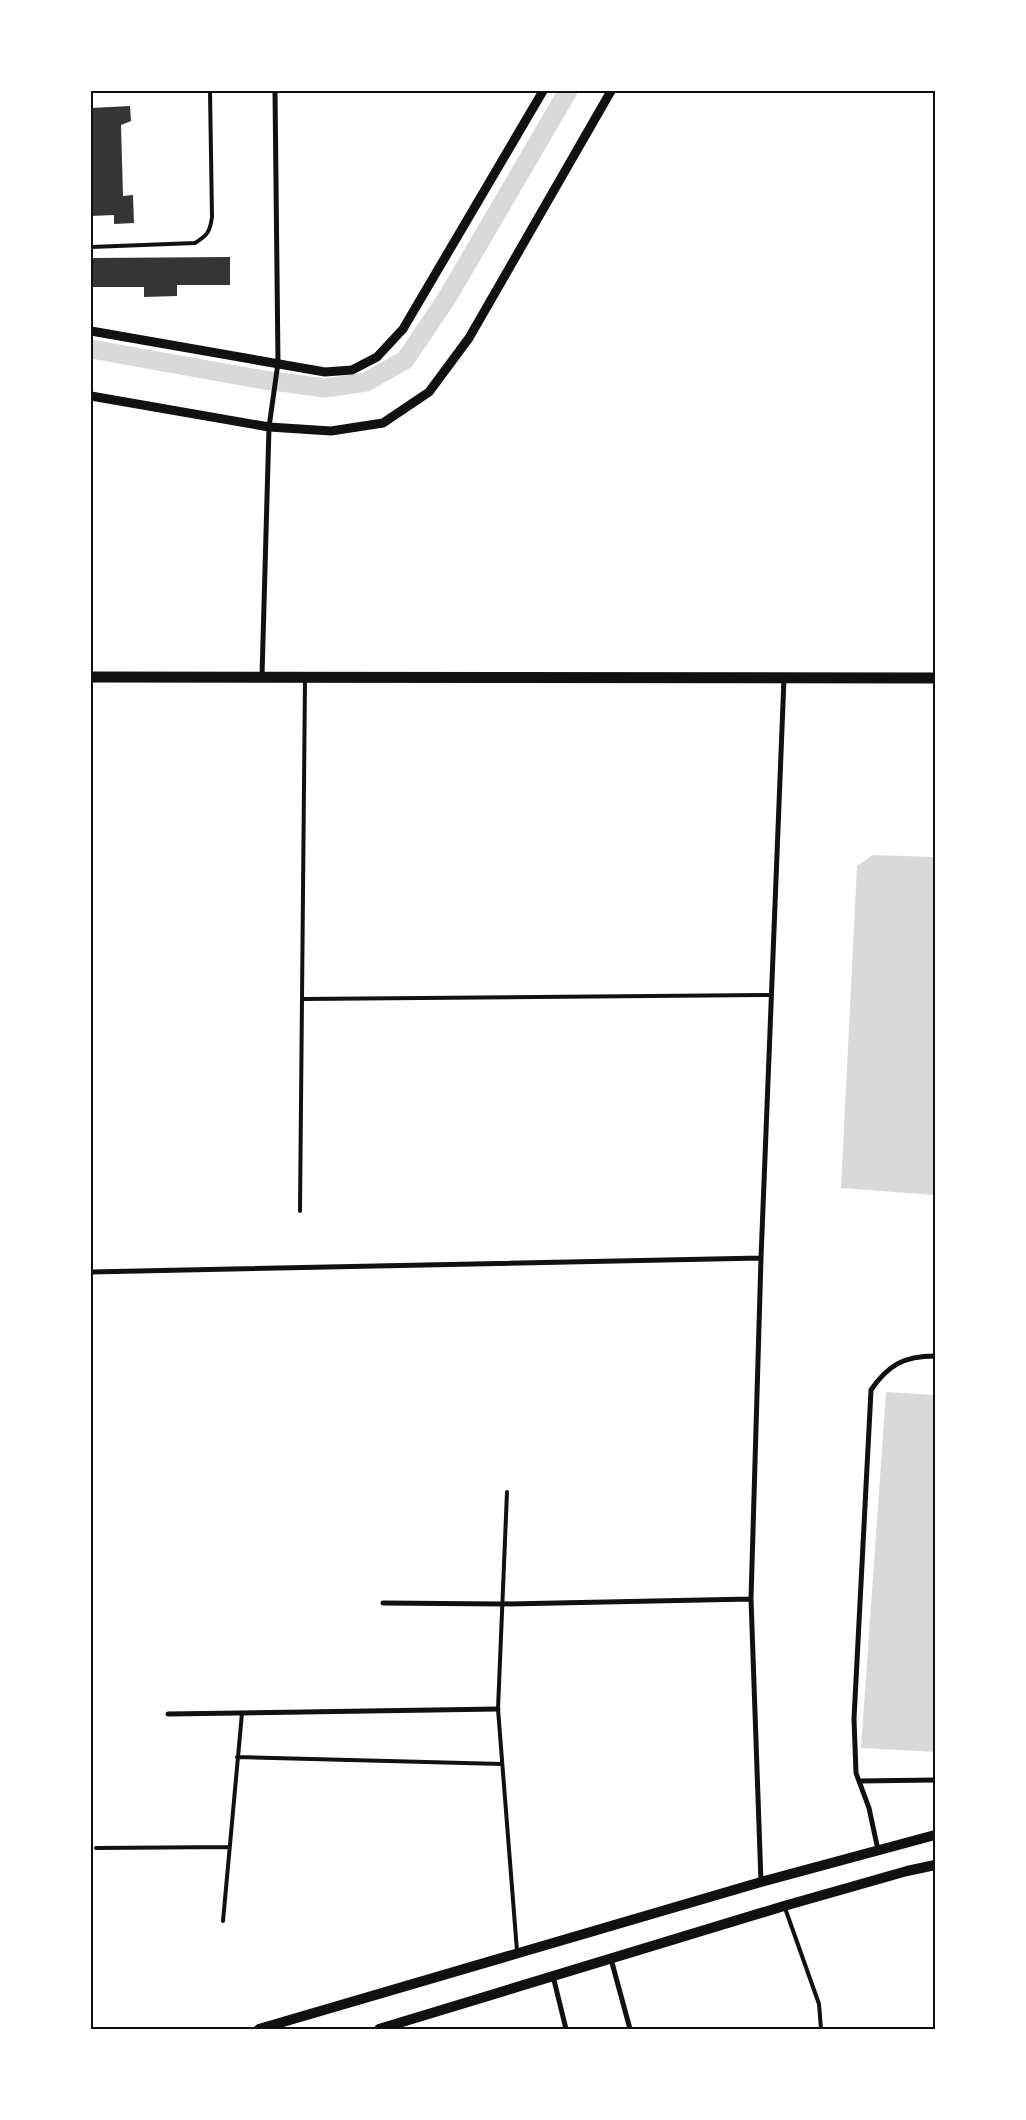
<svg xmlns="http://www.w3.org/2000/svg" width="1026" height="2120" viewBox="0 0 1026 2120" font-family="'Public Sans',sans-serif">
	<style>
		.water { fill: #d9d9d9 }
		.lines { fill: none; stroke-linecap: round; stroke-linejoin: round }
		.canal { stroke: #d9d9d9; stroke-width: 19 }
		.building { fill: #353535 }
		.service { stroke: #111; stroke-width: 4 }
		.minor { stroke: #111; stroke-width: 5 }
		.tertiary { stroke: #111; stroke-width: 9 }
		.secondary { stroke: #111; stroke-width: 10 }
		.primary { stroke: #111; stroke-width: 11 }
		.neatline { fill: none; stroke: #111; stroke-width: 2 }
	</style>
	<rect width="100%" height="100%" fill="#fff"/>
	<!-- water -->
	<path class="water" d="M873 855 935 857V1195L841 1188 857 866Z
		M886 1392 935 1395V1752L861 1748Z"/>
	<g class="lines">
		<!-- canal -->
		<path class="canal" d="M91 349 264 380 325 388 366 382 405 360 447 298 568 91"/>
	</g>
	<!-- building -->
	<path class="building" d="M130 106 131 121 121 125 123 196 133 195 134 223 114 224V215L91 216V108Z
		M230 257V285H177V296L144 297V287H93V258Z"/>
	<g class="lines">
		<!-- service -->
		<path class="service" d="M91 247 195 243C208 235 210 231 212 217L210 91
			M302 999 771 995
			M300 1211 305 679
			M507 1492 498 1709 517 1951
			M237 1757 502 1764
			M96 1848 229 1847
			M785 1908 819 2004 821 2029
			M223 1921 242 1713"/>
		<!-- minor -->
		<path class="minor" d="M262 676 269 427 278 363 275 91
			M91 1272 761 1258
			M383 1603 502 1604 751 1599
			M168 1714 498 1709
			M859 1781 935 1780
			M878 1850 869 1808 856 1773 854 1719 871 1390C888 1365 904 1356 935 1356
			M761 1882 751 1599 761 1258 784 678
			M611 1959 630 2029
			M553 1976 566 2029"/>
		<!-- tertiary -->
		<path class="tertiary" d="M91 331 325 372 352 370 377 357 403 329 543 91
			M91 396 269 427 331 431 383 423 429 392 469 338 611 91"/>
		<!-- secondary -->
		<path class="secondary" d="M259 2029 761 1882 935 1835
			M379 2029 784 1906 907 1871 935 1865"/>
		<!-- primary -->
		<path class="primary" d="M91 677 935 678"/>
	</g>
	<!-- border -->
	<rect width="1026" height="2120" fill="none" stroke="#ffffff" stroke-width="185"/>
	<rect x="92" y="92" width="842" height="1936" class="neatline"/>
</svg>
